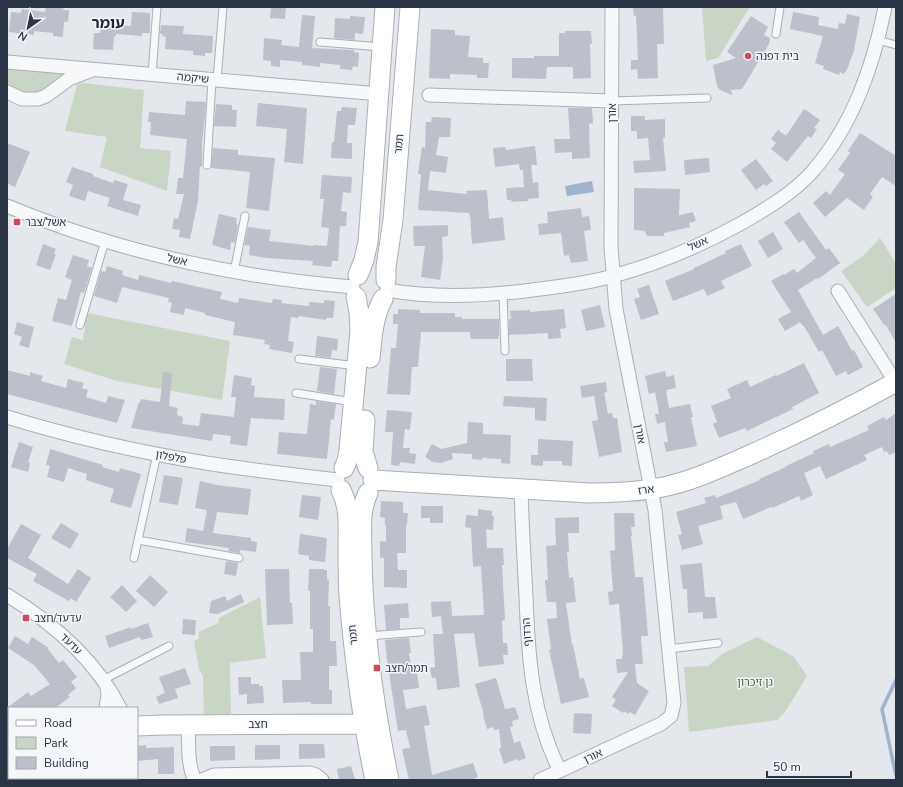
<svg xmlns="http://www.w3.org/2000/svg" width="903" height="787" viewBox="0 0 903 787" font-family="'Nunito Sans','Noto Sans Hebrew',sans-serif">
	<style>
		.green { fill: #c9d6c5 }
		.water { fill: #9fb4cc }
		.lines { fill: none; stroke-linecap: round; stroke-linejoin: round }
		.stream { stroke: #9fb4cc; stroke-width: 3.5 }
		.building { fill: #bbc0ca }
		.lane-casing { stroke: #a9aeb7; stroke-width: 9 }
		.street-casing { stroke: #a9aeb7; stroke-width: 15 }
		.secondary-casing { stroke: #a9aeb7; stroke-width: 21 }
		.lane { stroke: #f7f8fa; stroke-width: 7 }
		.street { stroke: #f7f8fa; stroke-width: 13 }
		.secondary { stroke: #fff; stroke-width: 19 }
		.poi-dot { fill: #d1495b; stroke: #f4f6f9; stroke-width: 1.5 }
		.labels { text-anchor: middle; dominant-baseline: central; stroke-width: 3; stroke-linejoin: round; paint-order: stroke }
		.poi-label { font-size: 11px; fill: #2b3445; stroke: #f4f6f9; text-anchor: start }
		.street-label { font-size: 11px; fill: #2b3445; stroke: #f4f6f9 }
		.park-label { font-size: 11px; fill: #3f6138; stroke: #f4f6f9 }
		.district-label { font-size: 15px; font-weight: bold; fill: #1d2536; stroke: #f4f6f9 }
	</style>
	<rect width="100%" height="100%" fill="#e4e7ec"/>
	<!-- green -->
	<path class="green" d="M702 7H750L718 58 706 61Z
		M7 67 71 74C46 90 37 101 7 88Z
		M82 83 144 90 140 148 171 151 167 191 100 167 107 137 65 131 77 85Z
		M880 238 896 264V288L867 307 841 271 863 256Z
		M87 313 230 341 222 400 117 381 64 364 72 337 83 340Z
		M260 597 266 658 230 663 231 715 204 716 203 676 199 669 194 641 199 639V632L218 623 219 618Z
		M757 637 793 656 807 676 785 712 777 720 689 732 684 667 708 666 722 654Z"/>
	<!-- water -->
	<path class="water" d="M592 181 594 192 567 196 565 186Z"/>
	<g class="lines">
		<!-- stream -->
		<path class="stream" d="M896 680 882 709 896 776"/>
	</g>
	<!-- building -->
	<path class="building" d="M46 7H64L63 10H69L68 22H64L63 37 53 36V33L34 31V35L9 32 11 12 21 13 22 9 45 12Z
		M271 7H286L285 19 270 18Z
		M633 7H663L664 44H657L658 78 638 79 637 69 631 70V60H638L636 16H634Z
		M132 12 150 13V33H142V36L116 34V37L114 36 113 50 93 49 94 33H100L101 24 131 26Z
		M793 12 819 17 818 25 838 29 839 23 845 24 847 14 860 17 854 51 846 72 845 71 844 74 840 72 839 75 823 69 824 66 815 63 823 36 790 29Z
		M302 15 315 16 312 48 354 50V52L359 53 358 67 353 66 352 70 340 69V65L320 63V67L302 65V62L280 60V67L271 66V61L263 60 264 38 282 40 281 45 299 47Z
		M350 16 365 17 363 34 355 33V40L334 38 335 18 350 19Z
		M751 16 768 27 764 35 770 38 769 44 742 89 731 90 732 95 720 90 717 86 713 65 736 58 727 52Z
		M161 25 184 26 183 34 213 36 212 53H205V56L193 55V51L165 49 166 37 162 36 163 34H160Z
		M431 29 455 30V35L470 36 468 57 483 58V63H489L488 78H477V75L450 74V79L429 78Z
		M565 31H591L592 44H590L591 78 573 79V67H547L546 79 512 78V58H534V56H559V33H565Z
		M186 101 205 102 206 104 202 144V167L200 166 198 201 190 239 179 237 180 230 172 229 174 218 178 219 184 194H176L178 178H183L187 139 150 135 151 122H148L149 112 185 115Z
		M258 103 307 108 303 164 284 162 287 129 256 126Z
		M216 104 232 105V110H237L236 127 214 126Z
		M342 107 357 108 355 125H348L347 143H352V159L331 158 332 142H334L337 111H341Z
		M568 108H592L593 123 589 124 590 158 572 159V152L555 153 554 139H570Z
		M804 109 820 120 814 128 817 129 811 138 808 136 787 162 771 149 776 143 771 139 778 130 786 136Z
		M631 116H645V120L665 119V138H663L666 171 634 173 633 161 650 160 648 138 637 139V131H631Z
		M432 117 451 118 450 137H439L436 155 448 157 446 173 430 171 428 190 467 194 466 191 487 190 489 219 503 217 505 240 472 244 470 215 469 213 418 210 421 174H418L422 147 425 148 426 122H431Z
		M860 133 896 156V186L882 177 870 194 873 197 864 210 847 198 825 217 813 203 826 191 830 195 845 174 838 170 850 153 848 151Z
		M7 143 30 152 15 187 7 183Z
		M535 146 537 165H531L533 183 538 182 539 198 528 199V201L512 202 511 200H507L506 188 524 187 523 170H520L519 164 495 167 493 148 505 147 506 150Z
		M213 148 238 150V155L275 158 269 211 246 208 250 172 211 168Z
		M709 158 710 172 685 175 684 160Z
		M756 159 773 181 766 186 764 184 756 190 741 170Z
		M72 167 93 174V176L113 183 114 180 128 184 123 200 141 205 138 216 107 206 110 198 88 191 85 201 69 196 73 185 66 182Z
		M322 175 352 177 351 193 343 192 341 211 347 212 346 226H340L338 261H332L331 267 312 265 313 261 266 258 249 255 250 246 244 245 248 227 271 230 269 241 314 246V245L327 246 329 228 321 227 324 199H320Z
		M634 188 680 189 679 215 693 212 696 221 689 223 690 227 664 233V236H647L645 231 634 230Z
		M581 208 582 217 589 216 591 230 584 231 588 261 571 263 569 255 564 256 561 233 539 235 538 224 548 223 547 212Z
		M799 212 826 250 829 248 840 263 818 279 817 278 798 290 823 335 838 326 852 351 854 350 863 367 848 375 846 371 836 376 822 350 819 352 804 326H803L800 322 785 331 778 319 791 312 771 281 783 274 784 275 794 269 797 273 816 258 803 240 799 243 784 222Z
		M219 214 237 218 236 224 238 225 235 243 231 242 230 250 212 245Z
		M448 225V236L442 237 443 259 440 280 421 277 425 246H414L413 226Z
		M773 232 783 249 768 258 758 241Z
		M43 244 56 249 54 254H56L50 270 36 265Z
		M741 244 752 266 721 281 725 288 707 296 704 289 673 301 665 281 694 269V268L726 253 725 251Z
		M73 255 89 260 87 266 92 268 84 293 81 292 72 326 52 321 58 298 66 300 72 280 65 277Z
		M107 266 123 271 122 275 138 280 139 275 171 283 172 281 222 292 220 299 238 303 239 298 272 303 273 299 282 300 281 303 309 306V302L324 303V300L335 301 333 318H326V320L299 316 298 318 291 317 288 341 294 342 292 353 269 349 270 345 264 344 265 340 233 335 235 322 205 315V313L185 308 184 315 170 312 172 303 168 302 169 298 122 287 117 303 94 296 101 271 105 272Z
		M649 285 659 314 641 320 634 299 640 297 637 289Z
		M896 294V343L886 325 885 326 873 309Z
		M600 305 605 327 586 331 581 310Z
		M398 309 420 310V313H455V317H462V319H499V336H498V339H471L470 332H421L418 367H412L410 395 387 394 391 348H396L398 324H393V314H398Z
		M564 309 566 328 560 329 561 338 548 339V333L509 335V319H511L510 311 530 310V312Z
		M17 322 34 327 29 348 19 345 22 337 14 334Z
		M317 336 338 339 337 351 332 350 331 358 315 356Z
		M506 359H532L533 381H506Z
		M804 363 819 393 792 407 793 409 747 431 745 428 719 438 713 424 717 422 711 406 731 398 727 389 747 380 750 387 776 375 777 376Z
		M320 367 337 369 334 394 317 391Z
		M7 370 30 376V372L43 376 41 381 66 388 68 379 84 383 82 388 88 390 86 397 106 403 108 396 125 400 117 423 7 394Z
		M665 371 666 377 674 375 676 388 666 390 669 408 690 404 693 417H691L697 446 666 452 664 442H668L665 422 657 424 655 414H659L655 392 649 394 645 376Z
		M163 372 172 373 169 406 178 408 177 415 183 417 182 424 199 426 201 413 234 417 236 397H231L234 375 252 378 251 385 255 386 254 397 285 399 284 420 251 418 247 446 230 444 231 436 213 434 212 441 131 428 139 402 140 403 141 399 160 402Z
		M606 382 607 392 604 393 608 414 612 413 613 418H617L622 452 599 457 592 421 598 420 594 396 582 398 580 386Z
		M504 396 547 398 546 421 535 420V408L503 406Z
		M316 401 336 404 334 420 331 419 327 459 277 454 279 432 307 434 310 404 316 405Z
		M387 410 412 412 410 430 405 429 403 448H410L409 453 416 454 415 464 400 462 399 466 391 465 393 432H385Z
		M896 413V452L889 455 887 451 884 452 882 447 864 455 867 460 826 479 820 466 804 473 813 495 801 501 799 496 772 508 771 507 743 519 736 502 720 506 723 519 698 526 703 544 682 550 678 535 682 534 676 512 706 503 704 498 715 495 716 498 760 480 759 479 786 467V466L814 453 813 451 829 444 830 447 869 430 867 426 884 417 886 420Z
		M468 422 483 423V434L511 435 510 464 501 463V459L482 458V460L472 459V454L452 453 453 459 441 463 433 462 425 457 432 444 441 449 467 443Z
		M538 439 573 441 572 466 562 465V461H543V466L531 465V455H538Z
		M19 442 33 447 28 462 30 463 28 472 11 467Z
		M50 449 103 465 102 467 119 472 120 468 141 474 131 508 110 502 114 489 86 480 87 474 68 468 64 482 47 477 50 466 46 465Z
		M164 475 183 478 178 505 159 502Z
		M200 481 217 485 251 489 248 515 217 512 213 533 251 538V541L257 542 256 552 240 550V553L228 551 229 548 185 542 187 528 203 531 207 510 195 508Z
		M302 495 321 497 318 520 299 517Z
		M381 501 403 502V513H408L407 525H406V553H397L398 570H407V588L384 587V558H380V541L386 542V525H385V518L380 517Z
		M421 506H443V523H430V518H421Z
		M478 509 492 511V516H494L493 530 486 529 487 548H503L504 565H502L505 620 502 621 503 643H507L508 655H503L504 664 479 667 474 633 454 634 460 687 437 690 436 678H432L430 668 435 667 433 634H443L441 616 432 617 431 602 451 601 452 616 484 615 481 566 473 567 471 528 465 527 466 515 478 516Z
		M614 513H634L635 527H631L632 536H631L635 577H643L648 636H641L643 664H635L637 683 649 691 635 715 630 712 628 714 624 711 623 713 612 706 616 700 612 697 628 672 617 673 616 659H622L623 652 619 604 609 605 608 592 613 591 610 551 615 550Z
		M579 517V533H568L569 552H567L569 578 573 577 576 602 566 603 572 645H573L580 679 584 678 589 697 561 704 549 650 551 649 547 619 557 618 556 602H547L545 580H548L546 546 556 545 555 518Z
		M61 523 79 534 70 549 51 538Z
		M21 524 41 535 28 558 68 584 78 569 91 578 76 602 71 598 69 601 33 581 37 574 7 558V549Z
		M300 534 327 538 325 562 309 560V556L298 554Z
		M226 561 238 563 236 576 224 574Z
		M702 563 705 597H715L717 618 703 619V612L688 613 687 589H683L680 565Z
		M265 569H289L290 603H292L293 624 267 625Z
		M309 569H324V570H327V579L329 580 328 606H330V641H336L337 666H329V690H332V704H311V702L283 703 282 680H301L300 652H313V629H310V591H308Z
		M150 575 168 592 154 607 136 591Z
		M122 585 137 601 126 612 110 597Z
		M241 594 244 602 222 612 217 614 209 613 211 601 225 596 227 601Z
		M408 603 409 618H400V629L386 630 384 605Z
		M183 619 196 620 195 635 182 634Z
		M148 623 153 637 141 640 140 637 109 648 105 636 131 627V629Z
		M15 636 28 644 32 637 49 648 48 649 59 663 63 660 77 677 71 682 76 688 68 695 70 697 55 708H7L28 692 31 696 50 684 34 665 8 648Z
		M409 638 411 653H409L412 673 417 672 419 688 403 690 406 709 426 705 430 725 424 726 432 775 473 763 478 777 469 780H409L402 749 410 748 406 730 398 731 387 660 385 640Z
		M185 668 191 684 175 689 178 698 159 704 156 697 165 693 159 677Z
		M238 677H251V684H259V686H263L264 703 247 704V694L239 695Z
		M496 678 505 709 515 707 519 719 512 721 513 726 510 727 514 743 520 741 526 758 518 761 517 759 504 764 499 749 501 748 499 729 494 730V727L487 729 483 715H484L475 684Z
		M574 713 592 714 591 734 573 733Z
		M299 744H324L325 758 299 759Z
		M146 745V748L174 747V774H158V759L137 761V746Z
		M255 745H280V759L255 760Z
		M210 746H235V760L210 761Z
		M351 766 355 780H339L337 769Z"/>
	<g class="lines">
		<!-- lane casing -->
		<g class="lane-casing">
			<path id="lane" d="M776 34 780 7
				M878 40 896 45
				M320 42 382 47
				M152 75 157 7
				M217 80 223 7
				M612 101 707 98
				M207 165 212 80
				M234 272 245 216
				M503 293 505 351
				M80 325 105 241
				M299 359 357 366
				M296 393 353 402
				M138 540 239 558
				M134 558 157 454
				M367 636 421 632
				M669 649 718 643
				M103 680 169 646"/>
		</g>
		<!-- street casing -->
		<g class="street-casing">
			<path id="street" d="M7 62 380 94
				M7 92 22 99H38L46 96 69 79 90 71
				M429 95 612 101
				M7 206C118 252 233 277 353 287
				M387 290C438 299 490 296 540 289 565 286 589 283 613 276 657 264 700 246 740 224 766 209 792 194 812 172 853 125 873 67 885 7
				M838 291 896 383
				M7 417C72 437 138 452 206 463 250 470 294 475 338 480
				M521 489C522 524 524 560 526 596 528 656 532 716 560 771
				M7 595C53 623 95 659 120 708
				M106 708 108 696 107 686
				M188 725C189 741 187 766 195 780
				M202 780 214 775 310 773 316 775 322 780
				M540 780 661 724 671 716 674 703 655 510 616 309 611 247 612 7"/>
		</g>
		<!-- secondary casing -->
		<g class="secondary-casing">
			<path id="secondary" d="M358 275 364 260 368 242 385 7
				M386 280V267L393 220 410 7
				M370 358C372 338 373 317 383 299
				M365 420 363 452 368 468
				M344 468 347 461 349 450 360 331 359 312 356 297
				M373 480 589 493C612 493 635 492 658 488 691 482 722 467 752 454 801 432 849 408 896 382
				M341 490C350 508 348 527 348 547 348 563 348 579 349 596 354 657 362 719 375 780
				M368 493C359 511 362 535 362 556 363 631 374 707 389 780
				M137 726 163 725 364 724 377 722
				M7 757 9 756"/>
		</g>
		<!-- lane -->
		<use href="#lane" class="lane"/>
		<!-- street -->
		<use href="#street" class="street"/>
		<!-- secondary -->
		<use href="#secondary" class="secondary"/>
	</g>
	<!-- markers -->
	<g class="poi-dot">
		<circle cx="748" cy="56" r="4"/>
		<rect x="13" y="218" width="8" height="8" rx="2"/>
		<rect x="22" y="614" width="8" height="8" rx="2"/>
		<rect x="373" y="664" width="8" height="8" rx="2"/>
	</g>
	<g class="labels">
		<!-- poi labels -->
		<g class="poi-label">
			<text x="756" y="56">בית דפנה</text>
			<text x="25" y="222">אשל/צבר</text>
			<text x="34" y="618">עדעד/חצב</text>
			<text x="385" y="668">תמר/חצב</text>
		</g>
		<!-- street labels -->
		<g class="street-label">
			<text transform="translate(193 78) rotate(5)">שיקמה</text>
			<text transform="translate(612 113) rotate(-90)">אורן</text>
			<text transform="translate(399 144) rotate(-85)">תמר</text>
			<text transform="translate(698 244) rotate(-24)">אשל</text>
			<text transform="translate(177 260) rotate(13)">אשל</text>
			<text transform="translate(640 434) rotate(79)">אורן</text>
			<text transform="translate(171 457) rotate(10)">פלפלון</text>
			<text transform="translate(646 490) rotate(-8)">ארז</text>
			<text transform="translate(527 632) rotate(-93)">הרדוף</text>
			<text transform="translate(353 635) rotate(-96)">תמר</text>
			<text transform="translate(71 644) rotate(44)">עדעד</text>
			<text x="258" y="724">חצב</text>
			<text transform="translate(593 756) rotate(-25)">אורן</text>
		</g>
		<!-- park labels -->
		<g class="park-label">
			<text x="755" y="682">גן זיכרון</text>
		</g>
		<!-- district labels -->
		<g class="district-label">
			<text x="108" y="23">עומר</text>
		</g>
	</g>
	<!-- border -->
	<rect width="903" height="787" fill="none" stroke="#2b3445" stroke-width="16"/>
	<!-- legend -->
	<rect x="8" y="707" width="130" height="72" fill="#f4f6f9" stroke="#a4a8b1"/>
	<rect x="16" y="720" width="20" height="6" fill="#ffffff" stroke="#a4a8b1"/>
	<text x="44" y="727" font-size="12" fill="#2b3445">Road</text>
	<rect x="16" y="737" width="20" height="12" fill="#c9d6c5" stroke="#a4a8b1"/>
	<text x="44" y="747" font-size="12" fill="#2b3445">Park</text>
	<rect x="16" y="757" width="20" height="12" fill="#bbc0ca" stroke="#a4a8b1"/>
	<text x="44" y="767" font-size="12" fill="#2b3445">Building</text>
	<!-- north arrow -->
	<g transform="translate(28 28) rotate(213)" stroke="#f4f6f9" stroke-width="3" paint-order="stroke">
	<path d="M0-3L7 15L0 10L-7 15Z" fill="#2b3445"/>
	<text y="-6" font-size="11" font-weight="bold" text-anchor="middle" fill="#2b3445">N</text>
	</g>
	<!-- scale -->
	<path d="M767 771v6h84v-6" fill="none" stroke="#2b3445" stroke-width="2"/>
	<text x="773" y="771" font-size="12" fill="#2b3445" stroke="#f4f6f9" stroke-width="3" paint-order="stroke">50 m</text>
</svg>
